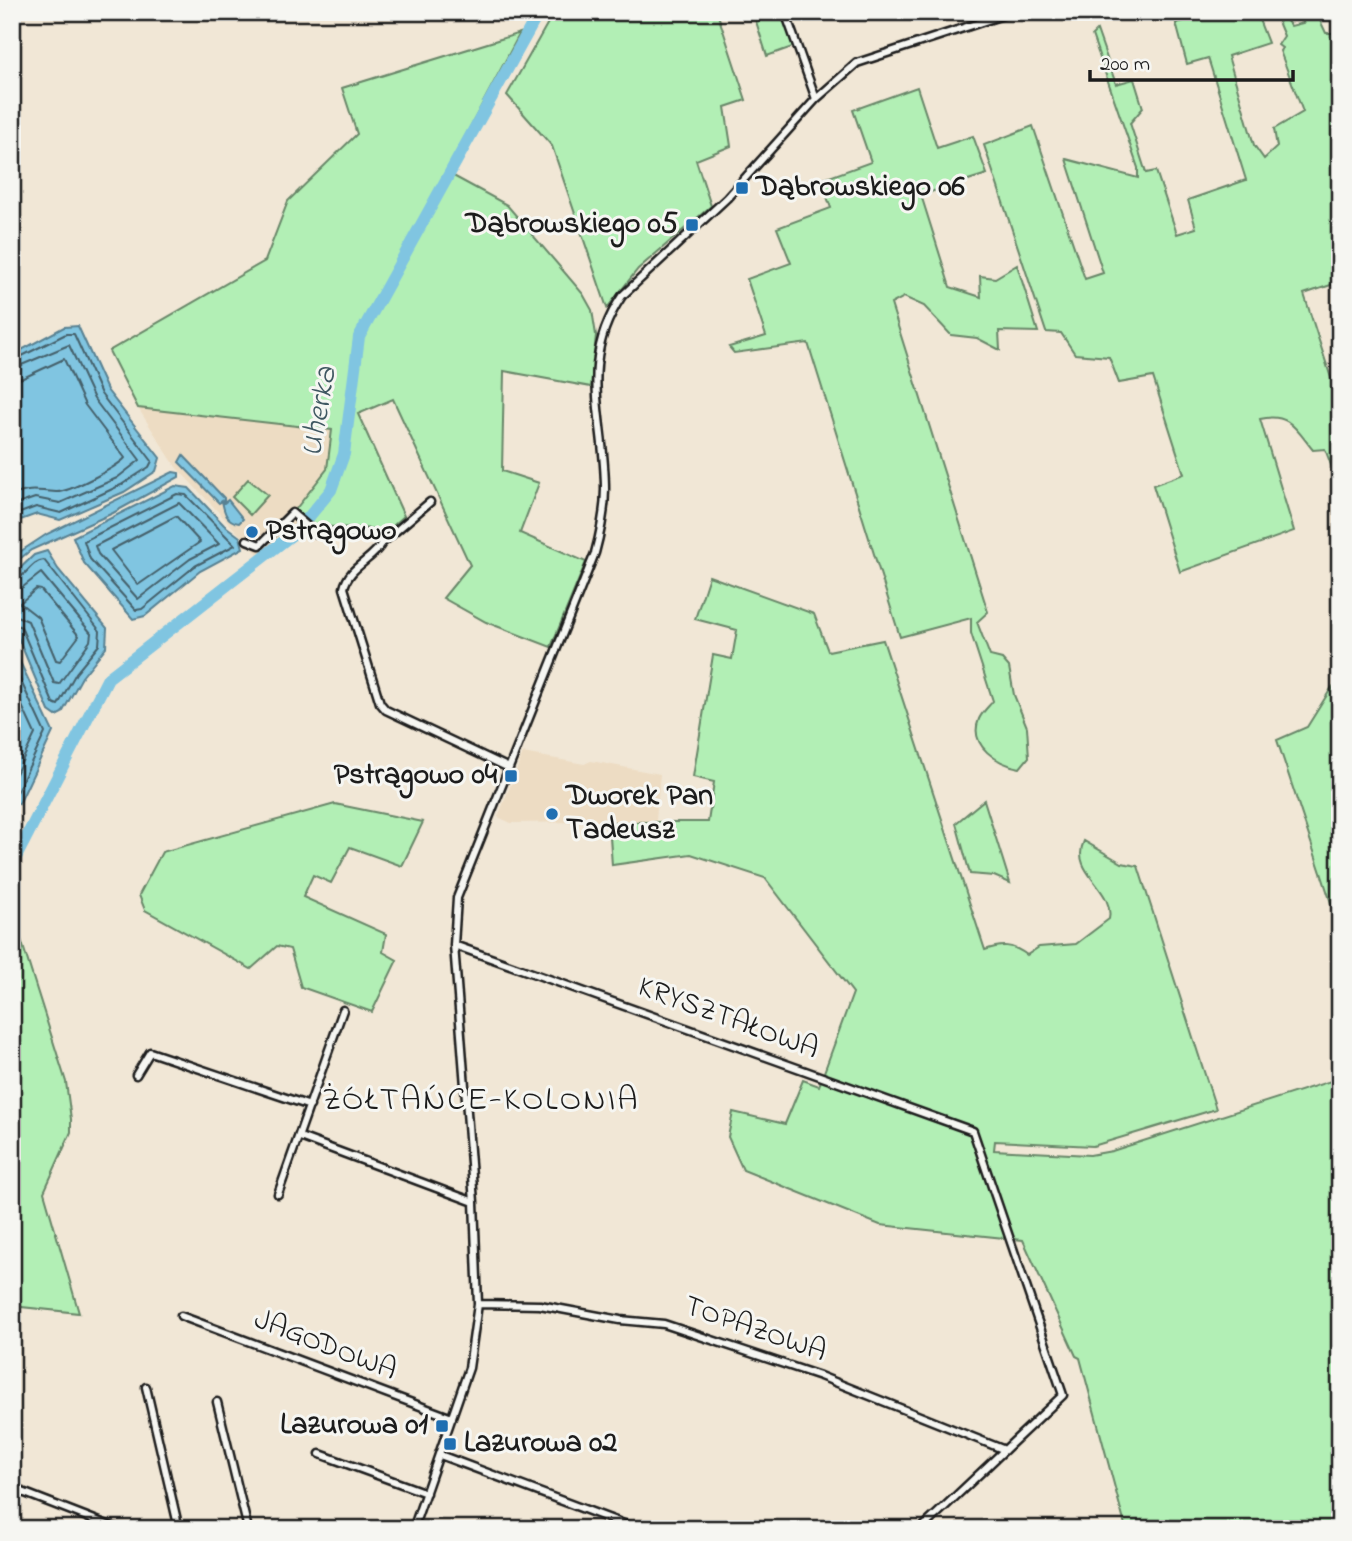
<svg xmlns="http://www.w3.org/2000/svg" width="1352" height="1541" viewBox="0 0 1352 1541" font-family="'Indie Flower',sans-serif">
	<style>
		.built { fill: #eddcc3 }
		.green { fill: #b2efb5; stroke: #678668; stroke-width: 2 }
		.water { fill: #80c5e1; stroke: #588192; stroke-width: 2 }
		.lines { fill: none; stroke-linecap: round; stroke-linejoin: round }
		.shore { stroke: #44606b; stroke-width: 2 }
		.river { stroke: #80c5e1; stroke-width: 12 }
		.minor-casing { stroke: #1c1c1c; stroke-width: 11 }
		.minor { stroke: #f6f6f2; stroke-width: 6 }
		.poi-dot { fill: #1f6fb2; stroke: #f6f6f2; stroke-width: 2.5 }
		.labels { text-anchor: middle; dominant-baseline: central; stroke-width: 6; stroke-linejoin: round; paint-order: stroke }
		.poi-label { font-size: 30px; font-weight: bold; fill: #1c1c1c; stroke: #f6f6f2; text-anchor: start }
		.street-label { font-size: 30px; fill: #1c1c1c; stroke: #f6f6f2 }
		.water-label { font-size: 32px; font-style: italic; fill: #3f5761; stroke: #f6f6f2 }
		.quarter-label { font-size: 33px; letter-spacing: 2px; fill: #1c1c1c; stroke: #f6f6f2 }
	</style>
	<rect width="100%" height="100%" fill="#f1e7d6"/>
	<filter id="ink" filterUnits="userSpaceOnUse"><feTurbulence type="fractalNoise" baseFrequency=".0143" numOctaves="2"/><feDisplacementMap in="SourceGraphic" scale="14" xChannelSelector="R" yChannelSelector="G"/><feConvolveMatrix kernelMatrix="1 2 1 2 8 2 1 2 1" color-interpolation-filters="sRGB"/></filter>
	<g filter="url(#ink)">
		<!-- built -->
		<path class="built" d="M138 408 332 430 327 469 296 510 305 518 294 530 259 555 176 467Z
			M523 753 584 764 591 761 660 774 656 821 511 823 498 817Z"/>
		<!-- green -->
		<path class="green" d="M554 12H717L746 100 725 107 731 146 696 160 711 206 638 269 607 308 552 146 507 95Z
			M753 12H788L798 45 767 56Z
			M1221 12H1256L1268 43 1228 56 1254 145 1264 159 1277 147 1274 129 1303 112 1280 51 1282 48 1278 45 1284 36 1274 12H1279L1291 26 1303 23 1305 12H1316L1326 33H1332L1340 28V282L1304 294 1340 406V489L1325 449 1313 450C1296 429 1289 412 1260 419L1294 531 1180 572 1153 485 1184 474 1153 377 1119 383 1109 357 1075 354 1061 333 1046 332 984 145 1033 126 1085 279 1103 273 1066 159 1138 178V168L1092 35 1097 30 1116 84 1134 79 1143 108 1130 123 1146 173 1156 171 1177 234 1196 228 1188 200 1246 180 1208 58 1187 64 1176 23Z
			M520 33 446 172 507 205 583 294 592 310 596 335 591 387 504 371 502 471 539 483 520 533 586 562 551 647 486 622 443 598 470 565 393 399 358 414 404 516 383 535 377 529 315 526 295 510 327 469 332 430 138 408 109 351 265 261 288 201 357 134 342 88Z
			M917 87 937 148 973 136 987 174 921 195 950 287 981 297 980 276 995 278 1017 265 1038 332 999 331 1000 350 977 338 951 335 924 306 904 297 891 304 988 612 977 622 990 656 1002 659 1009 667 1014 695 1027 727 1029 757 1020 768C998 764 968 746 979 719 982 712 989 706 993 701L971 633V618L900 637 808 343 734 353 729 347 766 336 747 279 791 263 777 228 831 208 821 180 871 162 853 110Z
			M248 479 268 495 250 515 232 497Z
			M709 576 814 614 828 651 883 640 985 950C1002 944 1012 944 1027 955L1039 947 1076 944 1109 919C1115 888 1069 873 1084 841L1122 863 1138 866 1216 1109 1093 1146 995 1141 994 1150 1090 1155 1112 1151 1340 1078V1529H1126L1080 1358 1076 1356 1023 1240 880 1225 743 1170 728 1137 733 1112 785 1124 803 1080 819 1086 853 993 765 878 691 854 612 865 609 822H708L714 782 693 777 713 655 732 659 737 630 695 619Z
			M1332 687 1340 711V930L1277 740 1307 727Z
			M984 800 1010 883 994 876 970 874 956 823Z
			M335 804 423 822 402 866 350 847 331 883 313 875 303 897 386 934 383 952 397 960 372 1012 301 987 290 949 277 946 251 969 145 910 139 895 162 852Z
			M12 911 66 1082 71 1119V1132L44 1192 79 1313 12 1306Z"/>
		<!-- water -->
		<path class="water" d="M78 326 107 390 160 458 156 471 124 492 60 520 37 514 12 523V355L64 327Z
			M183 455 224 498V503L228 500 243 519 239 523C225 521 224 510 222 501L219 503 179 462Z
			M173 472 179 473V477L113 513 31 550 12 565V557L47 534Z
			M175 486 189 488 224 525 240 537 243 548 200 571 145 616 133 619 84 563 73 537Z
			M47 551 58 569 107 628 106 647 82 677 62 713 56 716 49 711 12 623V576L34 555Z
			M12 645 53 732 19 804 12 800Z"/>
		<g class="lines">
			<!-- shore -->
			<path class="shore" d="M12 361 66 334H74L101 394 152 461 149 467 121 485 61 513 36 507 12 516
				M12 369 69 345 94 399 140 460 117 478 60 503 35 498 12 506
				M12 380 23 378 64 359 85 405 125 458C117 467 68 493 56 492 35 491 33 488 12 495
				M177 494 186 495 235 545 195 566 142 609 136 610 90 559 84 541Z
				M179 503 219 544 190 559 138 599 98 554 95 546Z
				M176 516 200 542 138 585 111 550Z
				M12 580C26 579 30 561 44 560L100 631 99 645 76 673 58 705 53 703 21 627 12 623
				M12 589 23 587 41 573 91 633 90 641 59 684 54 683 28 621 12 614
				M36 589 41 590 79 636 60 661 56 660 38 617 20 603Z
				M12 662 45 733 17 792 12 794
				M12 684 35 734 12 782"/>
			<!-- river -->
			<path class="river" d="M12 865 108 678 298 530 331 490 344 454 359 337 539 12"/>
			<!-- minor casing -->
			<g class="minor-casing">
				<path id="minor" d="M785 12 816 99
					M247 540 260 545 292 513 315 533 377 535 382 543C372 561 349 566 344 588L380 703 386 710 509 768
					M382 543 430 502
					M454 945 973 1131 1063 1395 921 1529
					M136 1075 150 1052 310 1106
					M300 1137 474 1202
					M278 1194 343 1010
					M478 1304 540 1305 620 1320 664 1324 820 1376 1005 1450
					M181 1316 452 1418
					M146 1387 179 1529
					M217 1402 248 1529
					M320 1454 426 1493
					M440 1455 637 1529
					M12 1488 118 1529
					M413 1529 469 1368 478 1304 474 1202 454 945 457 898 595 553C601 531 605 512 605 489 605 416 577 363 622 296L727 198 816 99 857 63 1012 12"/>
			</g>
			<!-- minor -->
			<use href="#minor" class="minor"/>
		</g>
	</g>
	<!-- markers -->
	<g class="poi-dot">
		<rect x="735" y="181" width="14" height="14" rx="3.5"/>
		<rect x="685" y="218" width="14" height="14" rx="3.5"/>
		<circle cx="252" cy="532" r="7"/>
		<rect x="504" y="769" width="14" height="14" rx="3.5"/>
		<circle cx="552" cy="814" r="7"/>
		<rect x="435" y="1419" width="14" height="14" rx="3.5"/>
		<rect x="443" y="1437" width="14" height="14" rx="3.5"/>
	</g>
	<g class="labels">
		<!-- poi labels -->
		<g class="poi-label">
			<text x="756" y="188">Dąbrowskiego 06</text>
			<text x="678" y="225" text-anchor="end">Dąbrowskiego 05</text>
			<text x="266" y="532">Pstrągowo</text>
			<text x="497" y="776" text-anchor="end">Pstrągowo 04</text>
			<text x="566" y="797">Dworek Pan<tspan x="566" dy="34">Tadeusz</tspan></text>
			<text x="428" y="1426" text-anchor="end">Lazurowa 01</text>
			<text x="464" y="1444">Lazurowa 02</text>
		</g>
		<!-- street labels -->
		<g class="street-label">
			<text transform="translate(728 1019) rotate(20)">KRYSZTAŁOWA</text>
			<text transform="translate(755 1330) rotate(19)">TOPAZOWA</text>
			<text transform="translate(325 1346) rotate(21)">JAGODOWA</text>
		</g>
		<!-- water labels -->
		<g class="water-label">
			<text transform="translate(320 412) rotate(-80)">Uherka</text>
		</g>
		<!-- quarter labels -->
		<g class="quarter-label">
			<text x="481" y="1101">ŻÓŁTAŃCE-KOLONIA</text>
		</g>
	</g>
	<!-- margin -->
	<rect width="1352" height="1541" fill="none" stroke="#f6f6f2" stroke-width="42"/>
	<rect x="21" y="21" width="1310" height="1499" fill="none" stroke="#1c1c1c" stroke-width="2.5" filter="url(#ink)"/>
	<!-- scale -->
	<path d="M1090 70v10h203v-10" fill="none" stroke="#1c1c1c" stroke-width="3.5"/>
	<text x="1100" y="70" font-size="21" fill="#1c1c1c" stroke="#f6f6f2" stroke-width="5" paint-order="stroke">200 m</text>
</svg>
